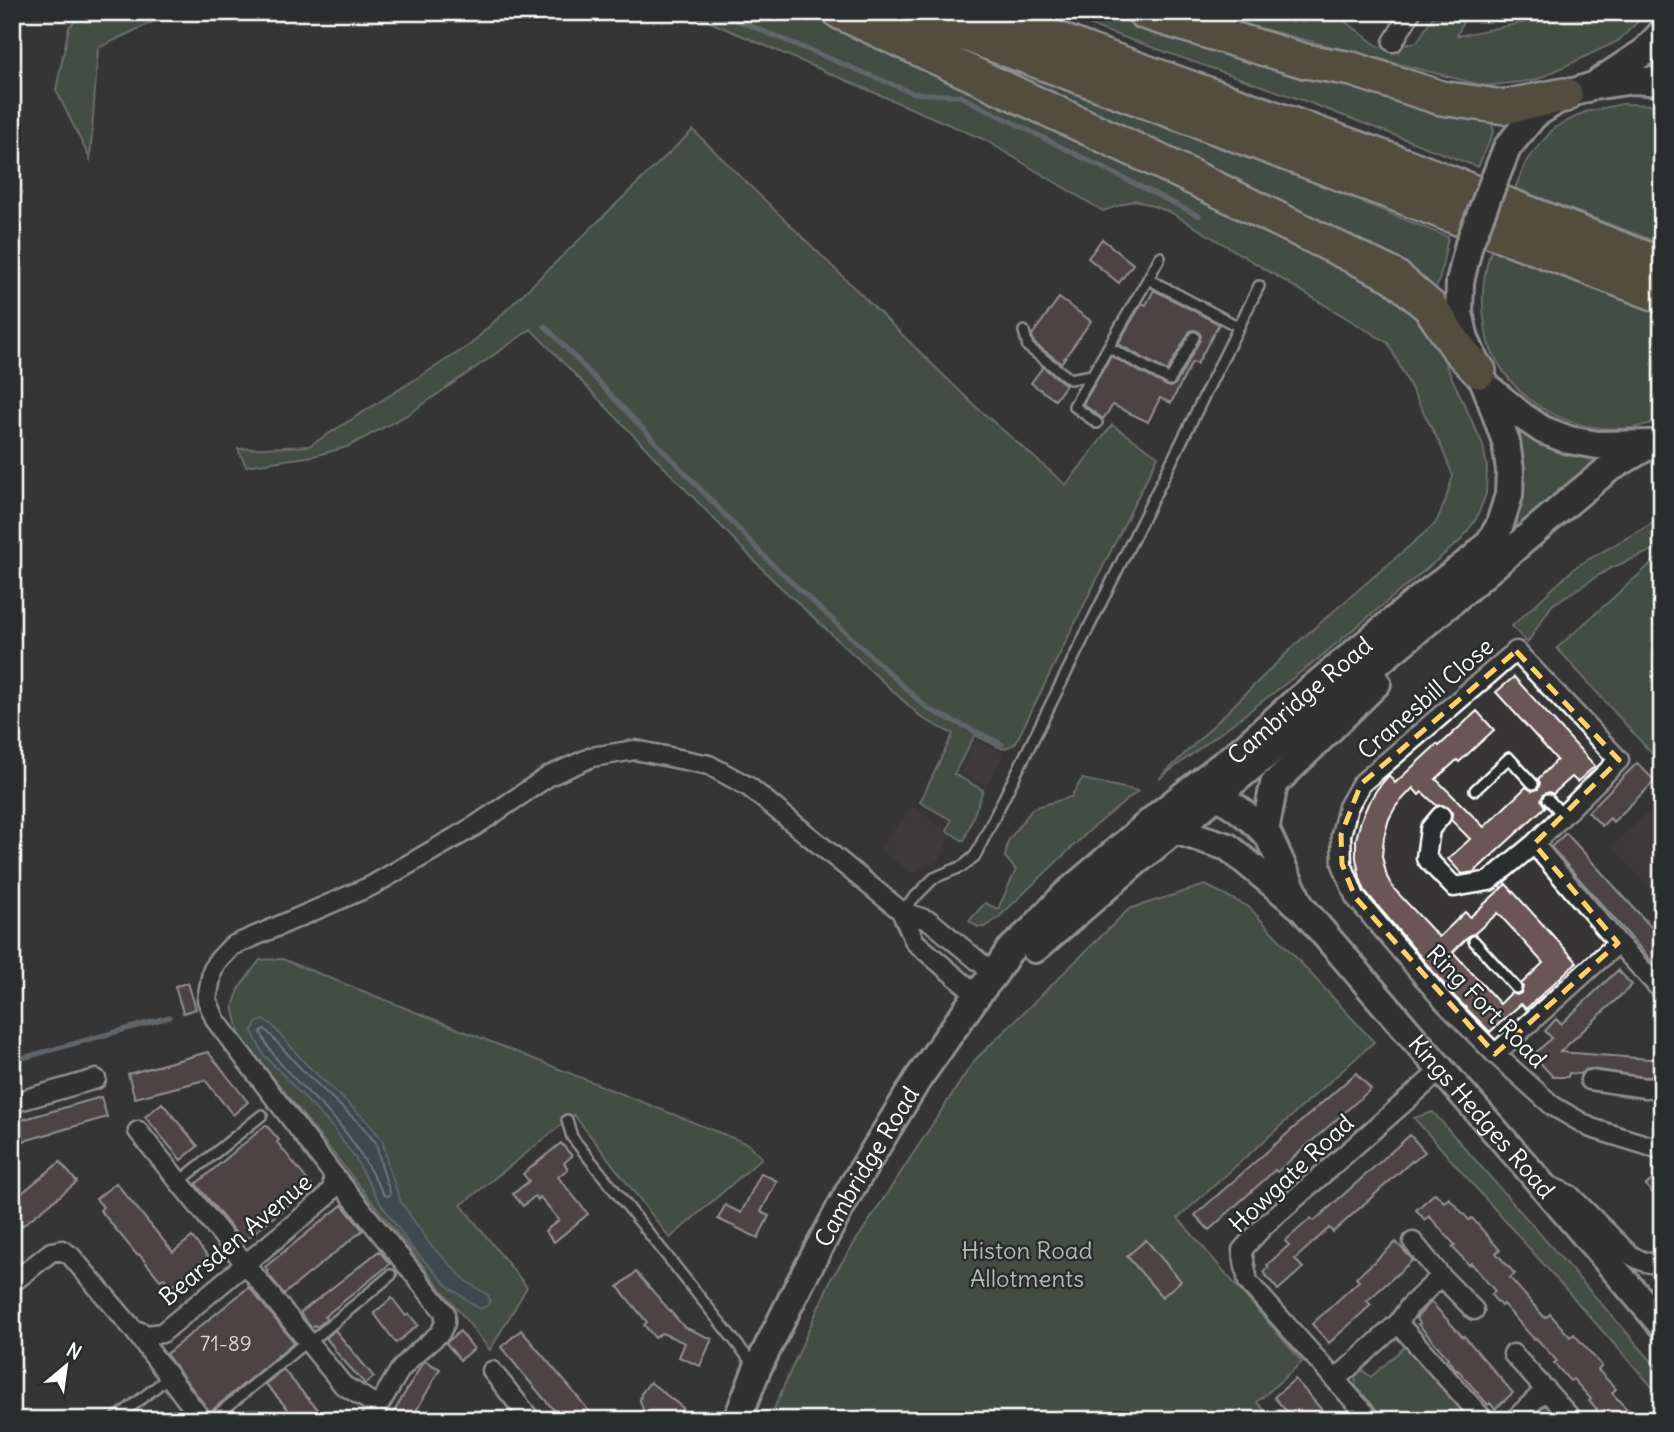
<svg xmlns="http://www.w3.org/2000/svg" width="1674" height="1432" viewBox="0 0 1674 1432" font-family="Delius,sans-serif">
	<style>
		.built { fill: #463f40 }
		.green { fill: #516a57; stroke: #a8b4ab; stroke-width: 2 }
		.water { fill: #47626b; stroke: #91a1a6; stroke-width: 2 }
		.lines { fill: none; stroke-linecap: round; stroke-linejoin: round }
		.shore { stroke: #b5c0c4; stroke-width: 2 }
		.stream { stroke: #91a1a6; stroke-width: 5 }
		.building { fill: #6a5756; stroke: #fff; stroke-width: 2; fill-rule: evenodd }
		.lane-casing { stroke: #fff; stroke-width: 14 }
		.street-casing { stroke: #fff; stroke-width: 23 }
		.secondary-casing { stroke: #fff; stroke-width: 32 }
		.highway-casing { stroke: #fff; stroke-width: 38 }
		.lane { stroke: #2a2d2e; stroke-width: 9 }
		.street { stroke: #2a2d2e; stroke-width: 18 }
		.secondary { stroke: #2a2d2e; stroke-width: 26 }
		.highway { stroke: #736c4b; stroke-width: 33 }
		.secondary-bridge-casing { stroke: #fff; stroke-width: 32; stroke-linecap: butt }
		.secondary-bridge { stroke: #2a2d2e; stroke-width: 26 }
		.marked { fill: none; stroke: #ffd166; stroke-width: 5; stroke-dasharray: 14 9; stroke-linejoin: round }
		.labels { text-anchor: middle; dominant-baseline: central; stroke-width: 5; stroke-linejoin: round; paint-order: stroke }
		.number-label { font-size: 21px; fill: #dad5d5 }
		.street-label { font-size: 24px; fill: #fff; stroke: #2a2d2e }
		.park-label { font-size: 24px; fill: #b1bcb3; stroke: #2a2d2e }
	</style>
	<rect width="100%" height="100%" fill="#373536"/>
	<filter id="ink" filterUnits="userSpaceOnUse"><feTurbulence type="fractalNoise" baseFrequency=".0143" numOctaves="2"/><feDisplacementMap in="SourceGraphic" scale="14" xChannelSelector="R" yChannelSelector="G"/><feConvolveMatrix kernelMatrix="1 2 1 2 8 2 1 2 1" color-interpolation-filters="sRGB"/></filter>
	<g filter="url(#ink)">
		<!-- built -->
		<path class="built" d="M977 739 1004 753 986 787 959 773Z
			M1662 800V902L1611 846Z
			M912 806 950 833 940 860 911 873 879 849Z"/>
		<!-- green -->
		<path class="green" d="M84 12H173L98 48 90 159 56 90 69 27Z
			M684 12H807L960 79 1383 284 1409 307 1439 350 1483 445 1487 468 1486 494 1476 519 1460 541 1313 663 1159 779 1297 643 1436 523 1445 502 1453 476 1441 446 1388 343 1170 212 1135 200 1103 211 985 140 703 19Z
			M1052 12H1100L1299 73 1405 102 1491 121 1494 131 1478 167 1305 101Z
			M1197 12H1333L1379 47 1417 42 1436 12H1467L1457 36 1577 12H1648L1618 41 1536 80 1485 86Z
			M923 36 958 44 1300 177 1448 237 1439 282 1432 294Z
			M1622 104 1662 105V244L1515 188 1527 160 1554 128 1585 112Z
			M693 130 975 406 1066 485 1112 425 1158 456 1015 744 1003 749 975 735 954 774 983 790 964 841 947 831 951 820 920 802 953 734 922 718 773 580 531 329 409 414 347 447 313 456 246 466 238 449 309 446 470 345Z
			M1491 250 1662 315V420C1652 422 1641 427 1631 428 1568 434 1514 403 1489 345 1486 338 1486 330 1485 324 1480 298 1483 275 1491 250Z
			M1504 414 1610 453 1488 559 1500 541Z
			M1662 518V546L1609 569 1552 605 1527 643 1512 626 1577 566Z
			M1662 554V765L1557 648Z
			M1082 779 1138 791 1090 830 999 917 985 927H978L969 921 985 903 998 909 1016 870 1005 857 1008 841 1033 808 1071 797Z
			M1205 885 1249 907 1374 1042 1178 1218 1302 1362 1257 1402 1272 1420H769L831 1279 974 1061 1129 909Z
			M282 959 748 1144 762 1158 670 1238 574 1115 461 1205 527 1287 490 1350 240 1036 233 1006 240 987 260 960Z
			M1433 1112 1662 1373V1398L1414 1118Z
			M1408 1344 1475 1420H1386L1356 1387 1355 1377 1361 1369 1371 1377Z"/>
		<!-- water -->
		<path class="water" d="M264 1020 271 1024 307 1065 367 1121 383 1141 388 1166 401 1202 430 1244 466 1281 488 1295 490 1301 487 1306 480 1309 450 1288 412 1248 379 1201 355 1158 333 1128 263 1054 252 1031 256 1023Z"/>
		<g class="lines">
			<!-- shore -->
			<path class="shore" d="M265 1029 302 1070 362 1126 376 1143 382 1168 390 1192 389 1196 384 1195C370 1170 357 1145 338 1123 314 1095 275 1067 261 1033L262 1030Z"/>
			<!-- stream -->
			<path class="stream" d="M717 12 913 93 960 96 1199 216
				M545 326 769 561 928 709 1002 744
				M12 1061 169 1017"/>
		</g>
		<!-- building -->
		<path class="building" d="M1102 239 1133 264 1119 283 1088 258Z
			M1154 290 1219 324 1197 364 1192 362 1171 403 1160 398 1148 422 1113 405 1103 419 1083 404 1111 356 1167 386 1171 387 1176 383 1200 340 1201 336 1198 331 1193 330 1190 331 1167 371 1118 344 1142 303 1146 305Z
			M1059 298 1091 321 1061 363 1034 343 1032 335Z
			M1043 367 1066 385 1055 400 1031 383Z
			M1514 677 1595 766 1577 782 1572 777 1553 794 1549 792 1544 794 1541 800 1545 807 1474 872 1462 874 1448 859 1470 839 1451 820 1452 813 1449 808 1442 805 1437 806 1422 792 1419 795 1413 788 1396 806 1389 819 1384 837 1382 856 1387 877 1394 889 1439 937 1465 912 1470 917 1506 884 1577 962 1526 1009 1521 1004 1490 1032 1452 994 1365 891 1360 878 1356 858V839L1361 820 1368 804 1377 789 1389 775 1395 783 1437 744 1439 746 1477 711 1494 730 1459 762 1457 760 1436 779 1484 827 1526 787 1532 791 1538 789 1540 783 1538 779 1557 760 1496 692ZM1498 913 1543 963 1521 984 1523 987 1521 993 1517 995 1511 993 1500 1004 1453 952 1470 935 1474 934Z
			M1637 763 1655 781 1613 822 1610 818 1602 826 1588 812Z
			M1566 833 1662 939V973L1551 847Z
			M1618 970 1632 985 1560 1052 1662 1060V1076L1645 1077 1591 1069 1585 1070 1581 1074 1569 1073 1568 1077H1553L1533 1055 1552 1038 1545 1031 1556 1019 1561 1024Z
			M188 983 196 1009 183 1013 175 986Z
			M208 1052 248 1102 233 1115 205 1080 135 1098 128 1074Z
			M1356 1073 1371 1089 1277 1172 1275 1170 1209 1230 1195 1215Z
			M101 1097 107 1117 24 1141 18 1121Z
			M162 1103 198 1146 181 1160 145 1117Z
			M266 1125 279 1140 277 1142 312 1186 243 1242 196 1184Z
			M1410 1135 1425 1152 1413 1162 1412 1161 1333 1232 1329 1228 1295 1259 1303 1268 1278 1290 1263 1272 1269 1267 1267 1265 1289 1245 1285 1241 1311 1218 1314 1221Z
			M561 1143 572 1156 564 1163 568 1169 558 1177 588 1214 554 1242 545 1231 559 1220 540 1197 538 1200 535 1196 523 1206 513 1194 529 1181 523 1174Z
			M60 1162 77 1182 12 1234V1201Z
			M1662 1172V1204L1646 1185Z
			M761 1173 777 1181 761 1212 769 1216 758 1238 718 1219 725 1205 741 1213Z
			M116 1183 173 1252 192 1237 208 1257 171 1287 164 1278 160 1280 139 1254 137 1255 100 1210 103 1207 96 1199Z
			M1435 1193 1444 1202 1449 1198 1469 1220 1472 1218 1500 1250 1496 1253 1515 1274 1510 1278 1545 1318 1550 1314 1570 1337 1574 1334 1602 1366 1598 1370 1616 1389 1612 1393 1637 1420H1603L1595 1411 1597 1409 1589 1401 1591 1399 1573 1379 1570 1381 1554 1363 1557 1361 1536 1338 1534 1339 1503 1304 1501 1306 1491 1295 1495 1291 1471 1263 1469 1265 1458 1253 1452 1247 1455 1245 1429 1216 1425 1220 1416 1210Z
			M342 1205 363 1230 284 1294 267 1272 268 1271 265 1267Z
			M1146 1240 1181 1281 1162 1297 1127 1256Z
			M1396 1242 1413 1260 1367 1301 1371 1305 1329 1343 1312 1324 1359 1281 1356 1278Z
			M379 1251 390 1264 324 1317 327 1319 317 1327 315 1325 311 1327 300 1313Z
			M636 1272 684 1327 712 1339 700 1366 679 1357 685 1343 662 1333 655 1338 644 1325 647 1322 618 1287Z
			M249 1287 294 1342 210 1412 166 1354Z
			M392 1298 406 1316 409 1314 418 1325 396 1343 374 1313Z
			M1431 1302 1463 1337 1464 1336 1513 1393 1495 1409 1490 1403 1488 1405 1458 1370 1457 1371 1447 1359 1448 1358 1418 1324 1420 1323 1416 1318Z
			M335 1330 374 1377 365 1384 334 1350 335 1349 326 1338Z
			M521 1330 572 1390 596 1420H562L529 1381 501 1347Z
			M460 1331 474 1349 460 1360 446 1343Z
			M425 1361 440 1369 411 1420H389L422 1364Z
			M283 1369 303 1393 328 1420H297L292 1414 266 1384Z
			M1295 1379 1322 1410 1321 1412 1328 1420H1294L1274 1397Z
			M650 1382 683 1408 674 1420H651L644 1414 640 1400 641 1394Z"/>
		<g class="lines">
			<!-- lane casing -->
			<g class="lane-casing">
				<path id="lane" d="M1148 279 1160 257
					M1024 331 1028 347 1070 379 1092 375
					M1108 347 1170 380 1194 337
					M1097 423 1074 406 1148 279 1239 327
					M1475 790 1509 758 1533 784
					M1548 799 1563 815
					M901 911 934 878 963 866 975 856 1259 286
					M1474 941 1516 988
					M567 1120 572 1137 754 1365
					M179 1182 262 1115
					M309 1343 391 1275
					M114 1420 169 1377
					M211 1420 307 1341"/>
			</g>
			<!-- street casing -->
			<g class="street-casing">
				<path id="street" d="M1393 42 1411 12
					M1441 816 1430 829 1426 858 1454 887 1489 881 1534 844
					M901 911 915 942 977 995
					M1662 991 1618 943 1534 844 1619 760 1516 651 1361 784 1348 807 1341 835 1342 864 1355 897 1444 1002 1495 1054 1553 1106 1591 1128 1662 1150
					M1495 1054 1618 943
					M1590 1080 1645 1088 1662 1087
					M12 1103 96 1079
					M138 1131 343 1385 378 1406
					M333 1174 445 1313V1323L440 1333 412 1357 400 1370 370 1420
					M1545 1184 1570 1195 1629 1254C1640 1261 1649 1265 1662 1263
					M1413 1242 1441 1276 1474 1310
					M12 1283 51 1252 62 1250 71 1256 133 1329 202 1420
					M1398 1323 1484 1420
					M133 1329 148 1335 162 1333 324 1199 333 1188V1174L216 1021 207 1000 212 972 216 963 232 946 371 886 475 826 549 776 592 757 635 750 709 765 749 787 901 911 930 921 994 974
					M1513 1354 1573 1420
					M492 1371 531 1420
					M1335 1380 1398 1323 1409 1307 1441 1276
					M1371 1420 1248 1282 1242 1250 1265 1225 1441 1070
					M1514 1420 1546 1389"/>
			</g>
			<!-- secondary casing -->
			<g class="secondary-casing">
				<g id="secondary">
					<path d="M1600 81 1644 52 1662 33"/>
					<path d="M1507 148 1534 115 1565 95 1593 86 1633 80 1662 82"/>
					<path d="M1460 282 1459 313 1465 339 1486 386 1522 416 1543 430 1569 440 1598 445 1650 444"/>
					<path d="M1202 798C1206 797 1209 796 1213 796 1227 797 1260 826 1269 837L1299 903"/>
					<path id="s1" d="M1175 830 1228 847 1302 908 1416 1041 1525 1165 1662 1325"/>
					<path d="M1265 831 1274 784 1377 683"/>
					<path d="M1035 949 1137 861 1449 604 1573 498 1607 470 1651 444"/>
					<path id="s2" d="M737 1420 757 1369 800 1283 850 1190 918 1079 977 995 994 974 1009 951 1033 929 1064 896 1161 813 1245 747 1293 704 1417 601 1474 558 1489 543 1499 527 1509 495 1510 470 1506 442 1486 386"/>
				</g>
			</g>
			<!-- highway casing -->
			<g class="highway-casing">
				<path id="highway" d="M840 12 1165 164 1394 276 1430 307 1460 351 1479 371
					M906 12 1393 193 1662 296
					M989 12 1085 50 1404 165 1662 265
					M1144 12 1305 61 1352 69 1441 98 1504 107 1565 95"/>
			</g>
			<!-- lane -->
			<use href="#lane" class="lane"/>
			<!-- street -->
			<use href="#street" class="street"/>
			<!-- secondary -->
			<use href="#secondary" class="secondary"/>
			<!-- highway -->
			<use href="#highway" class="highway"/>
			<!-- secondary-bridge casing -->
			<g class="secondary-bridge-casing">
				<path id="secondary-bridge" d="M1460 282 1469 244 1507 148"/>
			</g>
			<!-- secondary-bridge -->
			<use href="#secondary-bridge" class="secondary-bridge"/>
		</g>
	</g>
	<!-- marked area -->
	<path d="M0 0H1674V1432H0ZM1516 651 1619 760 1534 844 1618 943 1495 1054 1355 897 1342 864 1341 835 1361 784Z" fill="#373536" fill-opacity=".55" fill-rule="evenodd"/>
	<path class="marked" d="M1516 651 1619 760 1534 844 1618 943 1495 1054 1355 897 1342 864 1341 835 1361 784Z"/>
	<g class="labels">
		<!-- number labels -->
		<g class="number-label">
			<text x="226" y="1343">71-89</text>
		</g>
		<!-- street labels -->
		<g class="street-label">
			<text transform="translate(1425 698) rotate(-41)">Cranesbill Close</text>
			<text stroke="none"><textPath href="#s2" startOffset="928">Cambridge Road</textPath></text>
			<text transform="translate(1487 1006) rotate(46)">Ring Fort Road</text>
			<text stroke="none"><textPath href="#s1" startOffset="427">Kings Hedges Road</textPath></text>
			<text stroke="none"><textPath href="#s2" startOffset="285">Cambridge Road</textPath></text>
			<text transform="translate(1291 1173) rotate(-43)">Howgate Road</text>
			<text transform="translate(235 1239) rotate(-40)">Bearsden Avenue</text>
		</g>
		<!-- park labels -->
		<g class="park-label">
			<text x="1027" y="1250">Histon Road<tspan x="1027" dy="28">Allotments</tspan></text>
		</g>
	</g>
	<!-- margin -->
	<rect width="1674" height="1432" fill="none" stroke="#2a2d2e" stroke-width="42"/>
	<rect x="21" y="21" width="1632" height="1390" fill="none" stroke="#fff" stroke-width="2.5" filter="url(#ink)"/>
	<!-- north arrow -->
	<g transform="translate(66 1366) rotate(29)" stroke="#2a2d2e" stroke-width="5" paint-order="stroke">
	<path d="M0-5L12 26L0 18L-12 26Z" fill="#ffffff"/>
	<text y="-10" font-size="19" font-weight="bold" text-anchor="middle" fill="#ffffff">N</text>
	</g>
</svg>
